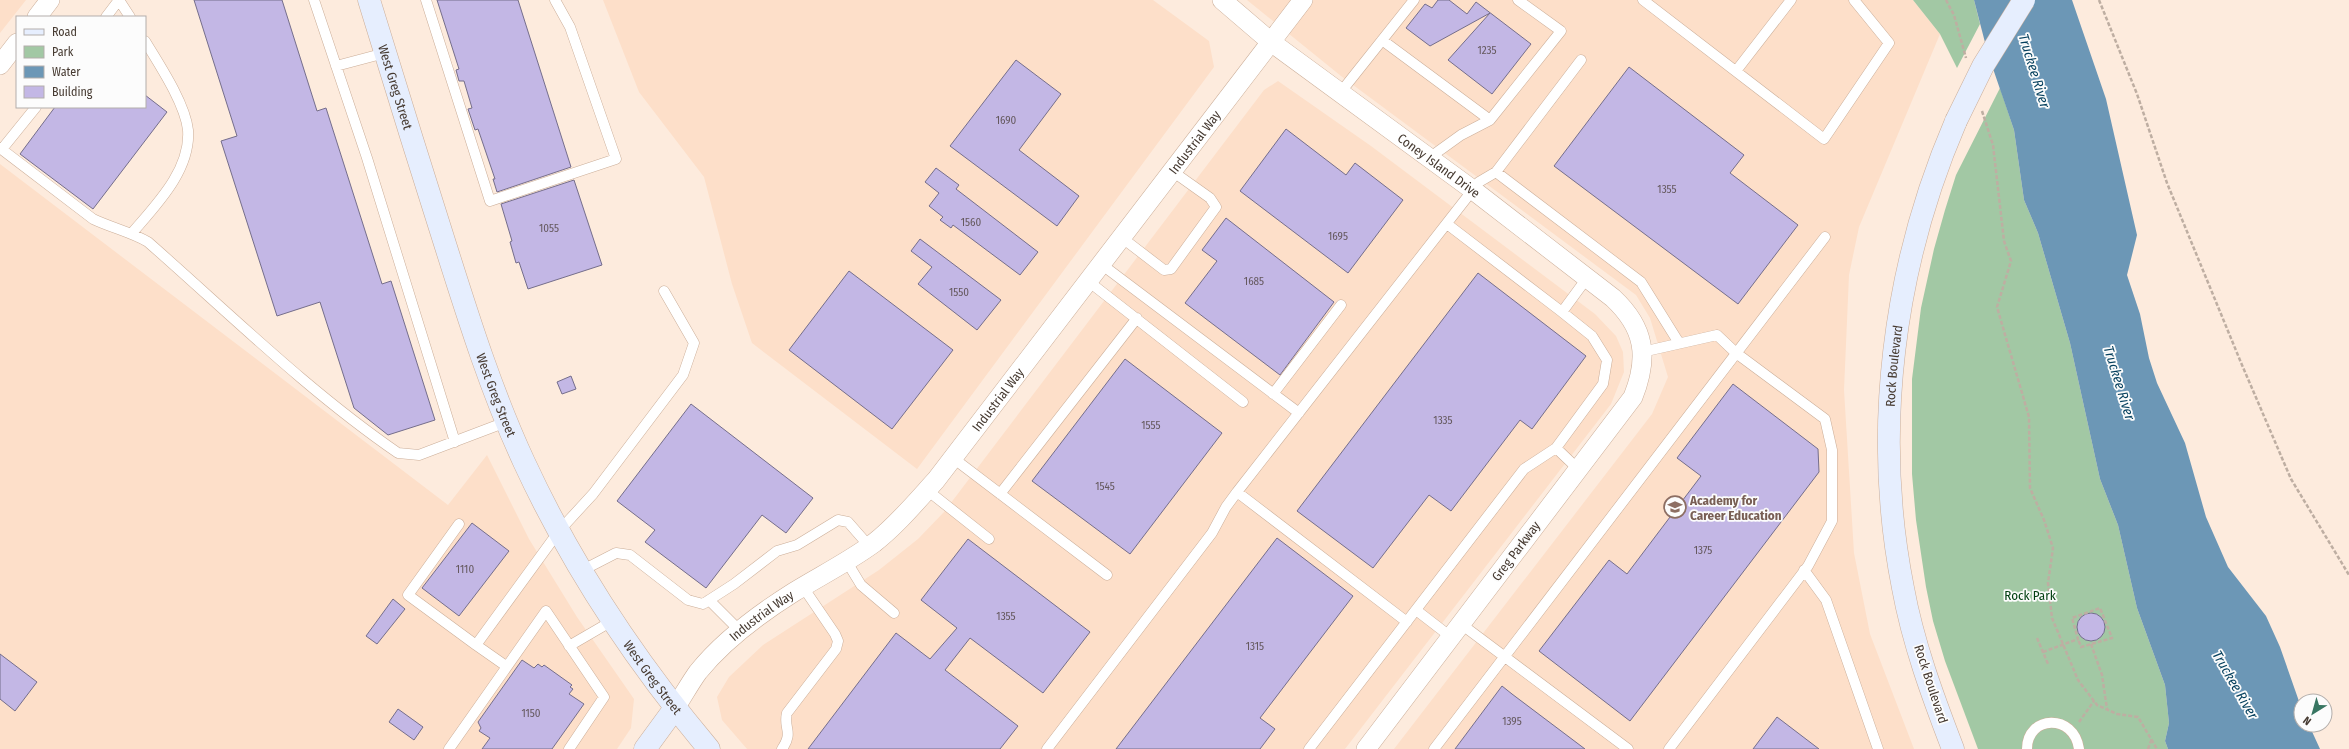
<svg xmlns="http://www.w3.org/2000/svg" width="2349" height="749" viewBox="0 0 2349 749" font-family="'Fira Sans Condensed',sans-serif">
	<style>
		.built { fill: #fddfc9 }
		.green { fill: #a2c8a4 }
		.water { fill: #6c97b6 }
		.building { fill: #c3b7e5; stroke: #756e8b }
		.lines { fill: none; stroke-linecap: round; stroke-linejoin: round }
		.lane-casing { stroke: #cbae99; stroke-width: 11 }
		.street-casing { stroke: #cbae99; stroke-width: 20 }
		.secondary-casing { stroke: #cbae99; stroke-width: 23 }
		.path { stroke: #beaea2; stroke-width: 2.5; stroke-dasharray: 4 2; stroke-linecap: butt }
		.lane { stroke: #fff; stroke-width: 10 }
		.street { stroke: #fff; stroke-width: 19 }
		.secondary { stroke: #e6eefe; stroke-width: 22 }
		.secondary-bridge-casing { stroke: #cbae99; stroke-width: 23; stroke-linecap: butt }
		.secondary-bridge { stroke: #e6eefe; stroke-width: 22 }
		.labels { text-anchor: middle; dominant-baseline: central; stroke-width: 3.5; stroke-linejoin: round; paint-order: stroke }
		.number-label { font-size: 11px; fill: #65595e }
		.street-label { font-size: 13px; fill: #463a31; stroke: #fcfcfc }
		.education-label { font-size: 13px; font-weight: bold; fill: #785e54; stroke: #fcfcfc; text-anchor: start }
		.park-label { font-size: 13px; fill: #024012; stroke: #fcfcfc }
		.water-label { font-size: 14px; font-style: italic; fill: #043f5d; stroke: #fcfcfc }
	</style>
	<rect width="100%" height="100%" fill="#fdebdd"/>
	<!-- built -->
	<path class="built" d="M0 0H26L0 33Z
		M603 0H1153L1209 41 1214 67 917 469 752 343 732 284 704 177 639 92Z
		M1247 0H1913L1940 34 1859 227 1849 275 1844 390 1854 553 1870 634 1914 749H1394L1652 414 1668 377 1650 318 1636 295 1341 76Z
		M1278 81 1371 146 1595 314 1616 336 1623 352 1624 372 1611 404 1345 749H747L722 720 717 697 729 677 763 645 879 570 918 539 944 512 1264 90Z
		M0 164 448 505 487 455 529 539 577 617 634 699 631 728 617 749H0Z"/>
	<!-- green -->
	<path class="green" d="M1913 0H1974L1980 24 1957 68 1940 34Z
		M2000 88 2014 130 2024 200 2038 233 2070 343 2100 479 2118 525 2137 608 2165 685 2169 723 2165 741 2168 749H1978L1945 661 1933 621 1926 587 1916 520 1912 474V379L1921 308 1934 249 1945 210 1956 175Z"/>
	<!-- water -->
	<path class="water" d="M1974 0H2072L2106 99 2137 235 2127 275 2140 314 2149 358 2157 383 2185 443 2206 517 2228 567 2266 616 2280 647 2301 707V725H2309L2320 749H2168L2165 741 2169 723 2165 685 2137 608 2118 525 2100 479 2070 343 2038 233 2024 200 2014 130 1988 54Z"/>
	<!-- building -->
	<path class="building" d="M194 0H282L317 111 326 108 382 284 391 281 435 420 388 435 354 408 320 302 277 316 221 141 237 136Z
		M437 0H518L571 167 497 192 493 179H495L478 129 475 130 468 109 472 108 464 81H459L456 70 459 69Z
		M1438 0H1449L1467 14 1476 2 1531 44 1492 94 1448 60 1490 13 1430 46 1406 28 1425 4 1432 8Z
		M1016 60 1061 94 1019 150 1079 196 1057 226 950 146Z
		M1629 67 1744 155 1730 173 1798 225 1738 304 1554 166Z
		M145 95 167 112 93 209 20 154 55 107H145Z
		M1286 129 1346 175 1355 163 1403 200 1348 273 1240 191Z
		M936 168 959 185 956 189 1038 252 1020 275 953 225 951 228 940 220 943 217 929 206 939 193 925 182Z
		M574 180 602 265 528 289 519 262 516 263 510 242 512 241 501 204Z
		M1226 218 1334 302 1280 375 1185 303 1217 261 1202 250Z
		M920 239 1001 300 977 330 918 284 932 267 911 251Z
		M849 271 953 350 892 429 789 350Z
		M1478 273 1586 356 1532 429 1520 420 1451 511 1429 495 1373 568 1297 511Z
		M1125 359 1222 433 1130 554 1032 481Z
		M571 376 576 389 562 394 557 382Z
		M1733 384 1818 449 1819 472 1630 721 1539 651 1609 560 1627 574 1701 476 1677 458Z
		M691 404 813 498 786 533 762 515 706 588 645 542 655 530 617 501Z
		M472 523 509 551 459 616 422 588Z
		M1277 538 1353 596 1260 718 1275 729 1260 749H1116Z
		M968 539 1090 632 1043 693 970 638 945 670 1018 726 1000 749H808L896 633 930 659 957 628 921 600Z
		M393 599 405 609 377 644 366 636Z
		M2077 627a14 14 0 1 1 28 0a14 14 0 1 1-28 0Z
		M0 654 37 682 15 711 0 699Z
		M522 660 534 668 538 664 542 667 544 665 572 685 570 687 573 689 569 694 584 704 552 749H482L490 738 479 731 481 728 478 722Z
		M1502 686 1512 694 1585 749H1455Z
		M398 709 423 727 414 740 389 722Z
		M1777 717 1819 749H1753Z"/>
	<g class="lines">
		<!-- lane casing -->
		<g class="lane-casing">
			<path id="lane" d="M119 0 130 17
				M314 0 367 158 455 442
				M426 0 490 201 616 159 570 27 555 0
				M1643 0 1824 139 1889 43 1854 0
				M106 17 119 0
				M1382 40 1490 120
				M336 66 385 53
				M1736 71 1791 0
				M1340 93 1414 0
				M0 148 93 219C112 228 131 232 148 242 230 314 308 391 398 453L419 455 506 422
				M2 149 36 107
				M1429 158 1461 135 1490 120 1561 31 1518 0
				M1496 172 1581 60
				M1447 224 1562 312 1587 278
				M132 233C156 205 191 170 188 130 185 103 159 64 145 41
				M1121 237 1164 270 1171 269 1216 207 1210 198 1172 171
				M1101 264 1299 413
				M1088 281 1243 402
				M1642 352 1717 335 1736 353 1825 419 1832 450V521L1808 566 1669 749
				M1273 394 1341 305
				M1556 448 1578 469
				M953 458 1107 575
				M927 490 989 539
				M1237 492 1407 622
				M1000 494 1137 318
				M459 524 408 595 476 645 559 531 593 494 683 375 694 343 664 291
				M847 562 861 585 894 613
				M1804 570 1826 600 1878 749
				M581 571 616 553 630 555 688 600 703 604 734 584 777 551 797 545 838 520 848 522 869 546
				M709 600 740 631
				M1416 610 1451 637
				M1461 624 1628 749
				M476 645 506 666
				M569 646 612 621
				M449 749 546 611 604 697 569 749
				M782 749C794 731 783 729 787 713L836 649 838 641 835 634 803 587
				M1047 749 1212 533 1226 507 1237 492 1479 182 1496 172 1641 282 1679 343
				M1309 749 1524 469 1556 448 1603 384 1607 360 1592 336 1562 312
				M1434 749 1825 237
				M2027 749C2027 715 2074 713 2079 749"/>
		</g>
		<!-- street casing -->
		<g class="street-casing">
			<g id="street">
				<path id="s1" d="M1222 0 1271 42 1473 190 1613 298C1645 328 1649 357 1633 397L1366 749"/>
				<path d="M37 17 50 0"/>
				<path d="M0 65 17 43"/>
				<path id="s2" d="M675 708C683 696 690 683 698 672 724 640 759 614 794 592 820 576 848 562 874 543 897 525 916 502 936 480L1303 0"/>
			</g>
		</g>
		<!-- secondary casing -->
		<g class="secondary-casing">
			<g id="secondary">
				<path id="s3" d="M369 0C394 82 420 165 446 247 469 320 492 393 524 462 572 566 635 661 709 749"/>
				<path d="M645 749 675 708"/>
				<path id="s4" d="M1953 749C1933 697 1913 643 1903 588 1872 432 1893 267 1956 121"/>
			</g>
		</g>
		<!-- path -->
		<path class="path" d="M1946 0 1954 15 1966 58
			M2099 0 2137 94 2167 183 2242 365 2291 479 2349 575
			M1982 111 1993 145 2004 241 2011 261 1997 307 2029 417 2030 488 2044 520 2053 548 2048 583 2052 618 2078 680 2097 705 2117 714 2138 717 2157 749
			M2037 638 2048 664
			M2091 644 2102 675 2107 709
			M2043 652 2078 639 2072 618 2100 608 2112 638 2081 647 2078 639
			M2079 722 2094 701
			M2148 749 2152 738"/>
		<!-- lane -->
		<use href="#lane" class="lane"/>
		<!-- street -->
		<use href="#street" class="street"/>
		<!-- secondary -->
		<use href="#secondary" class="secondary"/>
		<!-- secondary-bridge casing -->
		<g class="secondary-bridge-casing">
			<path id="secondary-bridge" d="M1956 121 1983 66 2024 0"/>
		</g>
		<!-- secondary-bridge -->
		<use href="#secondary-bridge" class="secondary-bridge"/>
	</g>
	<!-- icons -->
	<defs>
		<g id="school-ring" transform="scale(1.15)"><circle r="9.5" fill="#fcfcfc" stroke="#8d6e63" stroke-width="1.5"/><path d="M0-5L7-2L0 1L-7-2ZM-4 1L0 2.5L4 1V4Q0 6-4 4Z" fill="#8d6e63"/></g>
	</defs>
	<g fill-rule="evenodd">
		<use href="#school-ring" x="1675" y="507"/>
	</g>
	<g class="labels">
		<!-- number labels -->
		<g class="number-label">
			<text x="1487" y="50">1235</text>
			<text x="1006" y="120">1690</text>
			<text x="1667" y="189">1355</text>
			<text x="971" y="222">1560</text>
			<text x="549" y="228">1055</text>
			<text x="1338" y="236">1695</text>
			<text x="1254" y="281">1685</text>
			<text x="959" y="292">1550</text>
			<text x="1443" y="420">1335</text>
			<text x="1151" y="425">1555</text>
			<text x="1105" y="486">1545</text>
			<text x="1703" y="550">1375</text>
			<text x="465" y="569">1110</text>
			<text x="1006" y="616">1355</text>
			<text x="1255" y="646">1315</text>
			<text x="531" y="713">1150</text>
			<text x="1512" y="721">1395</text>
		</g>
		<!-- street labels -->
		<g class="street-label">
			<text stroke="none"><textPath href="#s3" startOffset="91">West Greg Street</textPath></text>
			<text stroke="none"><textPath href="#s2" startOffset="776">Industrial Way</textPath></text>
			<text stroke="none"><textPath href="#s1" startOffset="273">Coney Island Drive</textPath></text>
			<text stroke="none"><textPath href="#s4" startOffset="392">Rock Boulevard</textPath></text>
			<text stroke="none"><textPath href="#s3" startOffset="415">West Greg Street</textPath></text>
			<text stroke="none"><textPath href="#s2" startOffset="452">Industrial Way</textPath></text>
			<text transform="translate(1516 551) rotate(-53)">Greg Parkway</text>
			<text stroke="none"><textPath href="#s2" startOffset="128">Industrial Way</textPath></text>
			<text stroke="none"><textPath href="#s3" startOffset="739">West Greg Street</textPath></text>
			<text transform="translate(1931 684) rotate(72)">Rock Boulevard</text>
		</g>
		<!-- education labels -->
		<g class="education-label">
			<text x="1690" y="500">Academy for<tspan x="1690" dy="15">Career Education</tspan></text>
		</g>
		<!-- park labels -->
		<g class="park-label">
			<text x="2030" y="595">Rock Park</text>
		</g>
		<!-- water labels -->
		<g class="water-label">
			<text transform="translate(2034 71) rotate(73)">Truckee River</text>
			<text transform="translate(2119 383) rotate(73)">Truckee River</text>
			<text transform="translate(2235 685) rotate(60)">Truckee River</text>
		</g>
	</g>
	<!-- legend -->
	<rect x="16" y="16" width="130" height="92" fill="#fcfcfc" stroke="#b3aeab"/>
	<rect x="24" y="29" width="20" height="6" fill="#e6eefe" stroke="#b3aeab"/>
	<text x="52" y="36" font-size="12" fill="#463a31">Road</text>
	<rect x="24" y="46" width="20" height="12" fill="#a2c8a4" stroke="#b3aeab"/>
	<text x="52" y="56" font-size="12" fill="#463a31">Park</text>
	<rect x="24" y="66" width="20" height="12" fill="#6c97b6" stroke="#b3aeab"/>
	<text x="52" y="76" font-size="12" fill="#463a31">Water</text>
	<rect x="24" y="86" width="20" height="12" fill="#c3b7e5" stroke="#b3aeab"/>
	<text x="52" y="96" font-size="12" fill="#463a31">Building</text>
	<!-- north arrow -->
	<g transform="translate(2313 713) rotate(217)"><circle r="19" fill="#fcfcfc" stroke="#b3aeab"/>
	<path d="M0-3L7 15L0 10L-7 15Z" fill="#387662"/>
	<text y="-6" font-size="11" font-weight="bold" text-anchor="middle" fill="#463a31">N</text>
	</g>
</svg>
